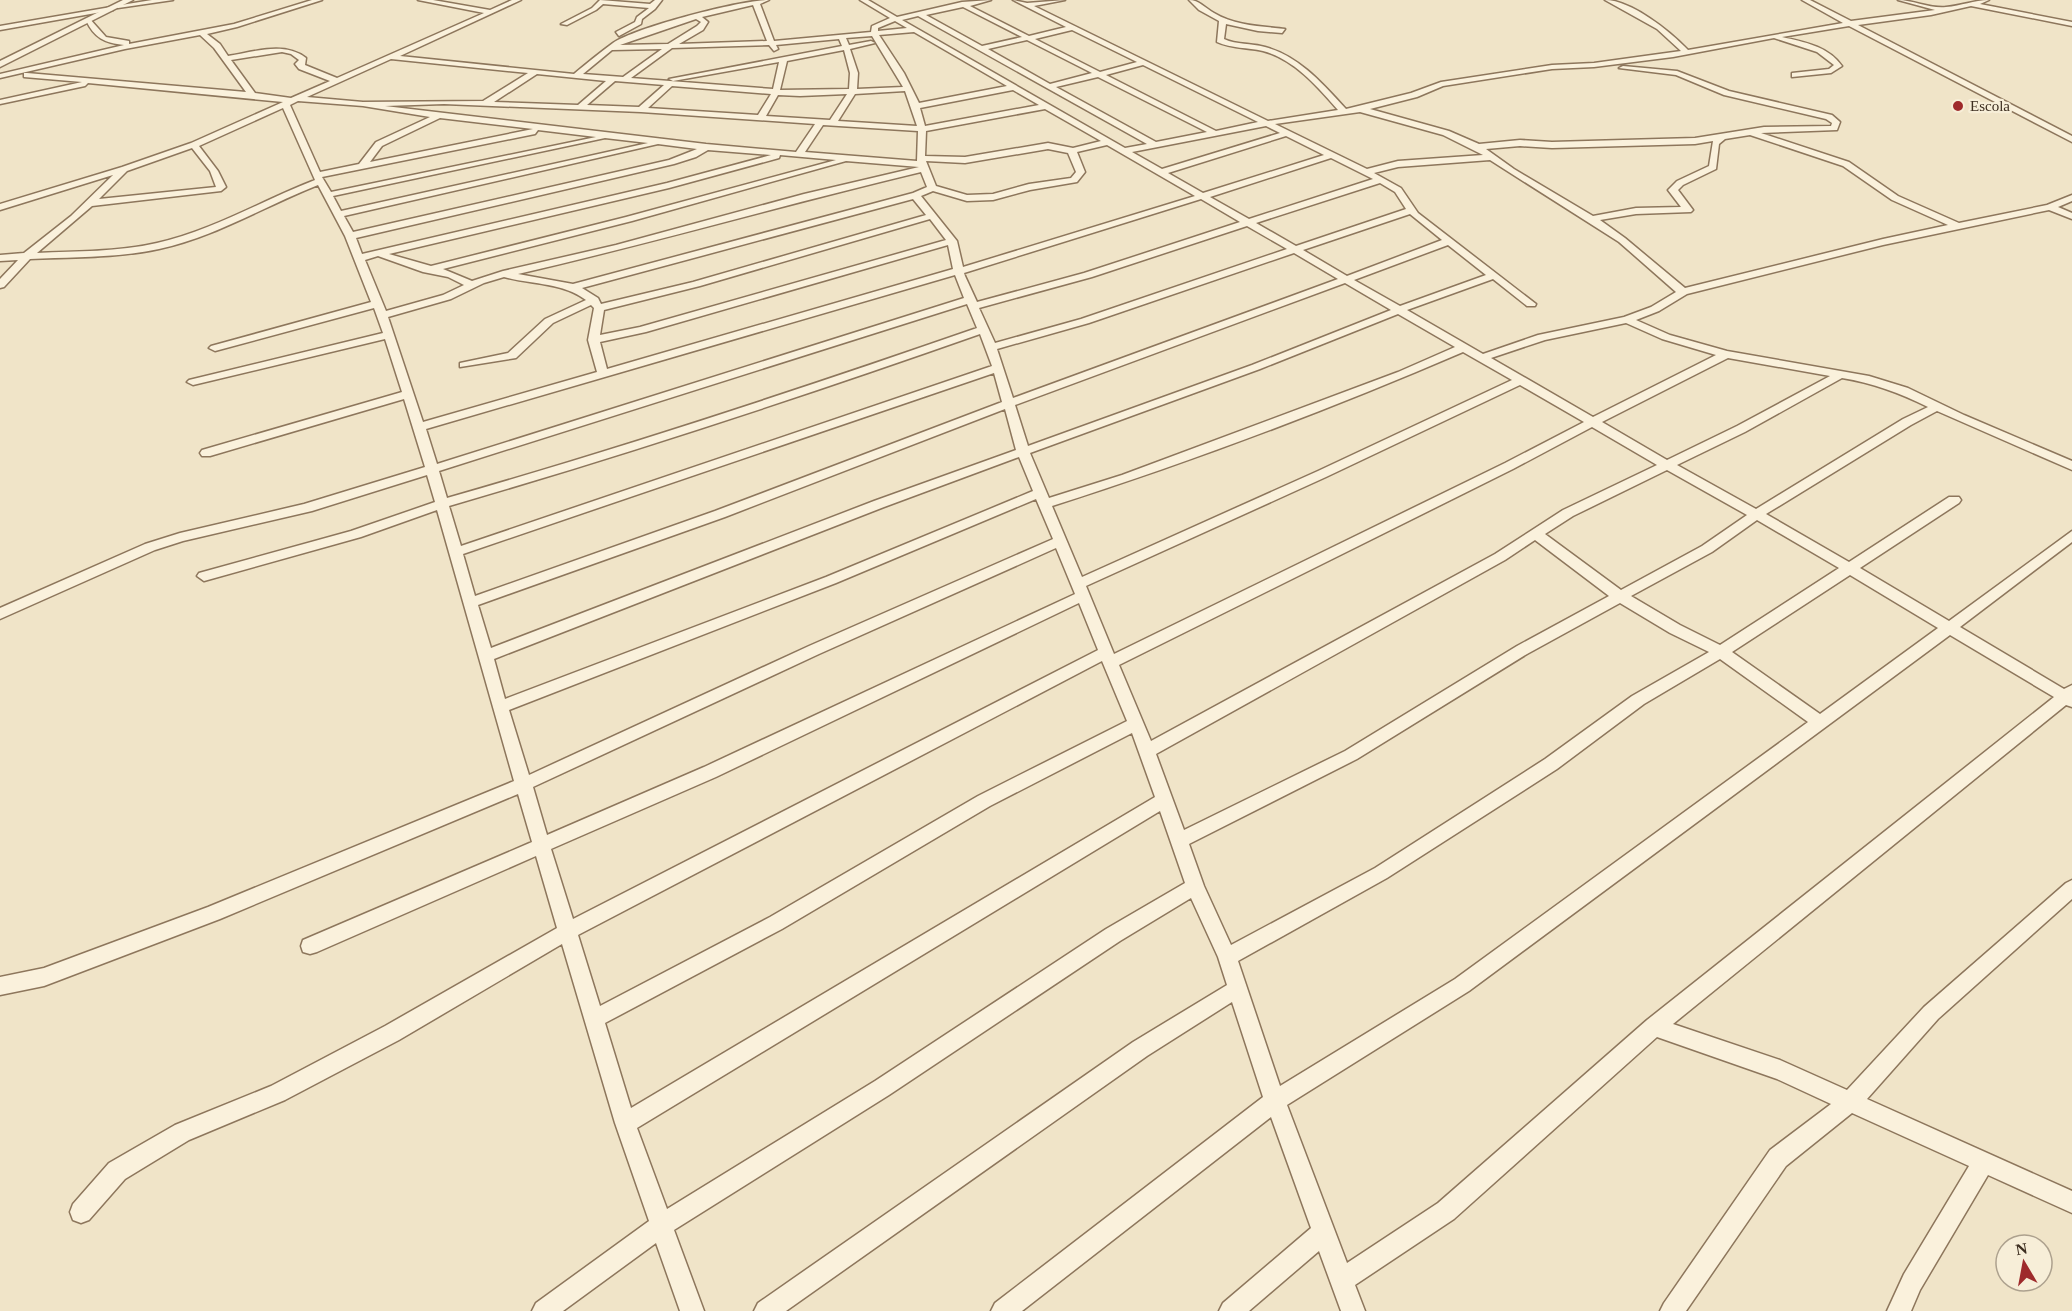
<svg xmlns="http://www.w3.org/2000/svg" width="2072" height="1311" viewBox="0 0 2072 1311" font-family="Georgia,serif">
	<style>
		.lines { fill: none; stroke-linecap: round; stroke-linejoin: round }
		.minor-casing { stroke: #8d765c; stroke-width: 3 }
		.tertiary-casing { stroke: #8d765c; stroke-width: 3 }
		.minor { fill: #faf1dc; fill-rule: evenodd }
		.tertiary { fill: #faf1dc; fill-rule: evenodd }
		.poi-dot { fill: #9e2a2b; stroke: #f7eed8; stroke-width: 2 }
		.labels { text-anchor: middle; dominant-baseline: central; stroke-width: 4.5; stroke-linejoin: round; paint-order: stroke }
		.far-poi-label { font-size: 15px; fill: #3d2e20; stroke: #f7eed8; text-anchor: start }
	</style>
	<rect width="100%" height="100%" fill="#f0e4c8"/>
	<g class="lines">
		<!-- minor casing -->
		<g class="minor-casing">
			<path id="minor" d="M152 0H173L118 8 115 6Z
				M312 0H322L237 27 207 34 220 44 228 56C254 52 284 41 306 58L305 65 337 78 484 13 418 0H433L490 10 512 0H521L400 56 574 74C587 63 602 51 613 43 637 27 741 0 769 0L760 4 774 41 871 32 872 26 890 18 860 0H868L897 17 962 2 991 0 970 6 1029 36 1066 27 1013 0 1027 3 1065 0 1034 6 1268 121 1338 110C1318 87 1294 59 1263 51 1247 47 1232 49 1217 42L1219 21 1199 10 1189 0C1199 0 1205 8 1214 13 1236 26 1260 26 1285 29L1282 33 1258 31 1226 24 1224 39C1237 45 1251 43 1265 47 1299 56 1323 84 1346 109L1411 93 1441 82 1552 65 1594 63 1681 51 1657 29 1605 0C1631 0 1670 31 1688 50L1843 23 1802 0H1810L1851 21 1935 10 1898 0C1913 0 1931 9 1946 7 1961 6 1974 0 1989 0L1980 4 2072 22V26L1971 6 1931 15 1858 25 2072 136V142L1849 26 1782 37C1804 42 1828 46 1842 66L1831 73 1792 77V73L1829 69 1834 65 1817 52 1774 38 1673 57 1594 67 1552 69 1443 86 1417 97 1370 109 1449 131 1479 144 1520 140 1552 142 1695 138 1764 127 1831 126 1832 123 1826 119 1724 95 1676 75 1619 68 1623 66 1677 71 1729 91 1832 115 1840 122 1837 130 1761 133 1849 162 1898 196 1959 223 2047 205 2072 195V201L2058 207 2072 213V219L2049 210 1883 245 1687 294 1659 311 1636 320 1670 335 1727 351 1869 376 1908 388 1964 415 2072 461V470L1937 411 1911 425 1766 514 1849 562 1949 497H1959L1961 500 1959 503 1860 568 1949 621 2072 531V542L1960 627 2064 689 2072 685V707L2066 705 1673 1024 1780 1060 1847 1090 1924 1007 2066 883 2072 880V899L1938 1019 1867 1099 2072 1191V1213L1988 1175 1920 1290 1911 1311H1887L1904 1274 1969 1166 1852 1113 1786 1166 1686 1311H1660L1664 1303 1770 1150 1831 1104 1777 1079 1657 1037 1454 1219 1355 1285 1365 1311H1341L1319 1251 1249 1311H1219L1223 1303 1311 1228 1271 1117 1022 1311H991L995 1303 1263 1097 1232 1002 1147 1056 786 1311H754L758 1303 1133 1042 1227 985 1218 957 1191 898 1120 941 889 1095 674 1230 704 1311H680L656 1243 563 1311H532L536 1303 649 1221 615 1123 562 944 399 1040 285 1100 189 1140 125 1179 89 1220 81 1223 73 1220 70 1212 73 1204 109 1163 175 1125 271 1086 385 1026 557 928 536 856 317 952 310 954 303 952 301 946 303 940 532 842 518 794 220 919 44 986 0 995V977L44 968 208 907 514 781 437 510 361 537 204 581 197 576 199 573 351 531 435 502 427 475 312 511 183 541 155 550 0 619V608L145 544 180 533 304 504 425 467 404 399 210 456H202L200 453 202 450 402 392 385 339 193 385 187 382 189 380 383 333 374 308 215 351 209 348 211 346 371 302 345 236 318 185C265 206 215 237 159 249 117 258 73 257 30 259L4 287 0 288V279L18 260 0 261V255L24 253 71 216 113 175 0 210V204L122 167 191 143 283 102 88 83 85 86 0 104V100L82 82 24 77V73H27L246 92 214 48 200 35 125 49 0 78V74L124 45C105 43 94 38 86 20L89 18 106 37 129 41V44L234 24ZM753 5 767 41 679 44 703 30 708 22 702 17ZM963 7 1022 37 982 46 926 15ZM918 16 1147 144 1125 148 902 20ZM696 19 701 22 697 26 668 44 620 45ZM895 21 907 28 878 31V28ZM1072 30 1137 62 1100 72 1035 39ZM914 32 1007 86 919 103 904 73 879 35ZM872 36 903 87 857 89 858 73 850 49 875 43 871 41 849 45 846 38ZM839 39 842 46 669 79 673 81 779 62 773 89 631 78 672 48 769 45 774 51 778 49 776 45ZM1027 40 1092 73 1050 84 988 49ZM662 49 623 77 583 74 612 50ZM844 50 850 73 849 89 780 90 787 61ZM282 52 291 54 299 60 295 64 299 69 330 81 291 98 255 93 231 60ZM391 59 528 73 483 101 363 102 307 97ZM1143 65 1258 122 1216 131 1106 75ZM537 74 606 81 578 105 494 102ZM1098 77 1207 132 1156 142 1056 87ZM615 81 664 85 639 107 587 105ZM672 86 771 94 758 115 648 108ZM1013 90 1039 105 925 126 920 108ZM905 91 917 126 838 121 855 94ZM847 94 830 120 766 116 778 95 800 96ZM298 101 363 106 430 117 376 142 359 164 320 172 290 105ZM444 104 641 112 815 124 796 152 706 144 385 106ZM283 108 315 180C263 200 212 231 157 243 118 252 77 251 37 253L92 206 221 191 226 187 218 171 199 146ZM1045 109 1101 141 1073 148 1048 143 965 157 925 156 926 131ZM1360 112 1443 135 1483 155 1398 161 1367 169 1275 124ZM440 118 533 129 370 162 382 146ZM823 125 918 131 917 161 805 152ZM1266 126 1280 133 1162 169 1132 152ZM538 130 596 137 331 192 322 177 535 134ZM1750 135 1843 166 1892 200 1948 225 1883 239 1685 288 1625 238 1600 220 1636 214 1691 212 1693 210 1678 190 1683 185 1716 169 1719 144 1725 139ZM1286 136 1324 155 1203 193 1168 173ZM605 138 648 143 341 211 333 196ZM1713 141 1709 166 1677 181 1668 190 1681 207 1636 208 1593 216 1514 169 1486 149 1520 146 1552 148 1695 144ZM658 144 697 149 669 160 353 232 344 216ZM1107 145 1195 196 963 267 957 241 921 196 933 191 967 201 993 200 1030 190 1077 182 1085 172 1077 152ZM192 148 210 171 216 187 99 199 127 171ZM1048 149 1068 153 1076 172 1071 178 1029 184 993 194 967 195 936 186 926 161 965 163ZM708 150 771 155 667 183 362 254 356 238 674 164 696 157ZM780 155 836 160 626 217 431 266 389 254 669 188 779 158ZM1331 158 1373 179 1249 219 1210 197ZM1490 160 1619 242 1676 292 1651 307 1624 317 1538 335 1483 354 1407 310 1493 279 1527 306H1535L1536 304 1418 213 1401 188 1374 173 1398 167ZM846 161 919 167 804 194 616 245 503 271 472 281 443 269 632 221ZM921 172 927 187 913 193 573 284 518 274C653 243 786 204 921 172ZM1380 183 1395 192 1406 209 1296 246 1256 223ZM913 199 926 215 693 282 601 304 598 298 582 288ZM1201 199 1240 222 1084 273 977 302 965 276 964 273ZM1410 214 1442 240 1347 276 1303 250ZM930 219 946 240 640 327 600 335 604 310 700 286ZM1247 226 1287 249 1081 319 995 343 979 308 1092 277ZM948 245 953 269 607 369 600 342 646 332ZM1448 245 1486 275 1400 306 1354 280ZM1294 253 1338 279 1013 398 997 349 1089 323ZM378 256 423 272 448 277 464 285 443 295 386 311 365 260ZM955 275 964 298 437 464 426 429ZM504 277C532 285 561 282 586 300L545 319 508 353 460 363V367L516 358 553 323 591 305 594 308 588 340 597 372 423 422 388 317 451 299 484 283ZM1345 283 1391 310 1252 365 1028 446 1015 405ZM967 304 977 328C801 389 626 447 447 498L439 471ZM1398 314 1455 347 1398 372 1122 475 1049 498 1030 453 1260 369ZM1626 323 1662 339 1716 355 1593 417 1491 358 1545 340ZM980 334 992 366 461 546 449 506C628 454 804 396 980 334ZM1463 352 1512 380 1318 471 1082 577 1052 506C1191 462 1330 409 1463 352ZM1728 358 1830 376 1737 426 1667 460 1602 422ZM994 373 1002 402 715 511 475 596 463 554ZM1842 378C1873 383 1900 393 1928 407L1903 419 1756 509 1677 465 1745 432ZM1520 385 1584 422 1505 463 1114 654 1086 586 1326 477ZM1005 409 1016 450 874 501 491 648 478 605 725 517ZM1592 427 1657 465 1563 510 1495 554 1151 741 1119 665 1513 469ZM1019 457 1033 491 826 577 505 699 494 659 884 507ZM1667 470 1747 515 1702 546 1621 590 1545 534 1573 516ZM1036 499 1053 539 809 646 529 775 509 710 836 583ZM1757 520 1839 568 1720 645 1680 625 1631 596 1712 552ZM1535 540 1609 596 1517 646 1345 751 1184 830 1156 754 1505 560ZM1056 548 1075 594 704 767 547 835 533 787 819 654ZM1850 575 1938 628 1820 714 1732 652ZM1079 603 1098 650 573 919 551 849 716 777ZM1620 603 1670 633 1709 652 1632 696 1545 759 1375 868 1231 945 1204 886 1189 844 1357 759 1527 654ZM1950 635 2054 697 1647 1020 1438 1203 1347 1263 1287 1105 1469 991ZM1720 659 1808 722 1455 979 1280 1086 1238 961 1387 878 1557 769 1644 704ZM1102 661 1127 721 978 796 770 917 600 1006 578 935ZM1132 733 1155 797 631 1108 605 1023 782 929 990 806ZM1160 811 1185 883 1106 929 875 1081 667 1209 637 1128Z
				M600 0 650 4 655 0H662L655 9 642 19 641 24 619 36 616 32 635 22 637 17 649 8 603 4 596 10 567 25 561 24 592 8Z
				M111 7 113 10 0 30V26Z"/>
		</g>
		<!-- tertiary casing -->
		<g class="tertiary-casing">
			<path id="tertiary" d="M123 0H133L0 67V61Z"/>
		</g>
		<!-- minor -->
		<use href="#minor" class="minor"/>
		<!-- tertiary -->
		<use href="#tertiary" class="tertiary"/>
	</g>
	<!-- markers -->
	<circle class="poi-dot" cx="1958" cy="106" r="6"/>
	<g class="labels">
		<!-- far-poi labels -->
		<g class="far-poi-label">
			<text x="1970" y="106">Escola</text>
		</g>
	</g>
	<!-- north arrow -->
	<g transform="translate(2024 1263) rotate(350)"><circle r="28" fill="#f7eed8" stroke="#ada18e" stroke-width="1.5"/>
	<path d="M0-4.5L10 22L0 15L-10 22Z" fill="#9e2a2b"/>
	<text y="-9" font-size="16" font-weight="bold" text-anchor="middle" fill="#3d2e20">N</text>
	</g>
</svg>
